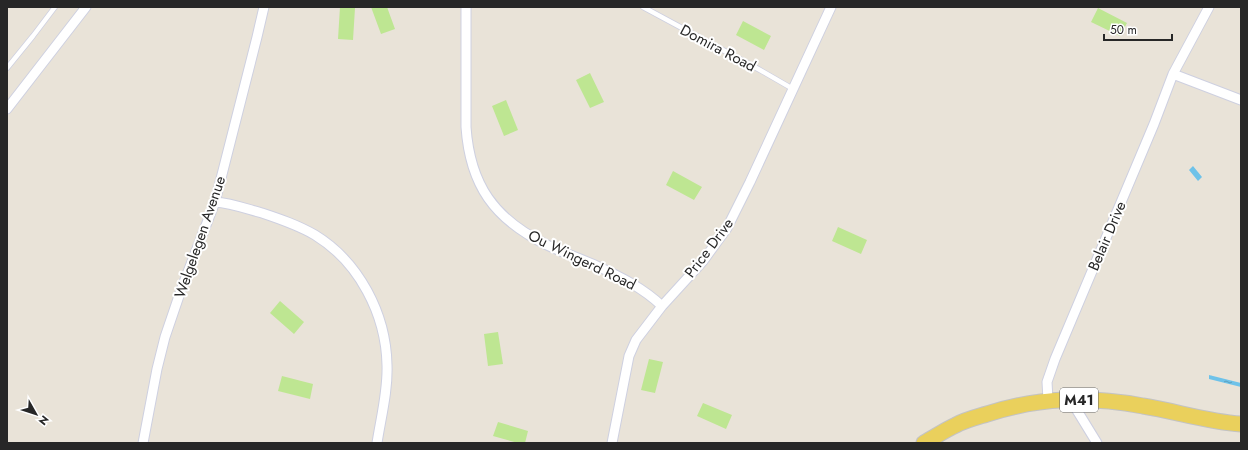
<svg xmlns="http://www.w3.org/2000/svg" width="1248" height="450" viewBox="0 0 1248 450" font-family="Jost,sans-serif">
	<style>
		.pitch { fill: #bee692 }
		.water { fill: url(#water-ripples) }
		.lines { fill: none; stroke-linecap: round; stroke-linejoin: round }
		.lane-casing { stroke: #ced0e0; stroke-width: 6 }
		.street-casing { stroke: #ced0e0; stroke-width: 11 }
		.primary-casing { stroke: #c3c3c3; stroke-width: 17 }
		.lane { stroke: #fff; stroke-width: 4.5 }
		.street { stroke: #fff; stroke-width: 9 }
		.primary { stroke: #ead05c; stroke-width: 15 }
		.labels { text-anchor: middle; dominant-baseline: central; stroke-width: 4; stroke-linejoin: round; paint-order: stroke }
		.shield { fill: #fff; stroke: #686868; stroke-width: 1 }
		.shield-label { font-size: 14px; font-weight: bold; fill: #272727 }
		.street-label { font-size: 15px; fill: #272727; stroke: #fff }
	</style>
	<defs>
		<pattern id="water-ripples" width="26" height="14" patternUnits="userSpaceOnUse"><rect width="26" height="14" fill="#6ec2e9"/><path d="M2 4q2-2 4 0t4 0M15 11q2-2 4 0t4 0" fill="none" stroke="#5a9ebd"/></pattern>
	</defs>
	<rect width="100%" height="100%" fill="#e9e3d8"/>
	<!-- pitch -->
	<path class="pitch" d="M340 7 355 8 353 40 338 39Z
		M371 7H387L395 29 381 34Z
		M1098 8 1127 23 1120 36 1091 22Z
		M743 21 771 36 764 50 736 35Z
		M590 73 604 102 590 108 576 80Z
		M506 100 518 130 504 136 492 106Z
		M673 171 702 187 694 200 666 185Z
		M838 227 867 240 861 254 832 241Z
		M280 301 304 322 294 334 270 313Z
		M498 332 503 364 488 366 484 334Z
		M649 359 663 362 655 393 641 390Z
		M282 376 313 384 310 399 278 391Z
		M703 403 732 415 726 429 697 416Z
		M498 422 528 431 525 443H518L493 436Z"/>
	<!-- water -->
	<path class="water" d="M1193 166 1202 177 1198 181 1189 170Z
		M1209 375 1241 383V387L1209 379Z"/>
	<g class="lines">
		<!-- lane casing -->
		<g class="lane-casing">
			<path id="lane" d="M643 7 760 70 793 89
				M7 68 33 36 55 7"/>
		</g>
		<!-- street casing -->
		<g class="street-casing">
			<path id="street" d="M466 7V127C470 185 494 219 547 245 564 253 581 259 597 266 621 277 643 288 662 306
				M1173 74 1241 100
				M7 109 86 7
				M215 202C231 203 247 209 262 213 280 219 298 225 315 235 359 262 386 314 387 365 388 391 381 417 377 443
				M1070 399 1097 443
				M1048 400 1047 382 1055 359 1154 124 1173 74 1209 7
				M143 443 157 369 165 337 181 290 215 202 257 37 264 7
				M612 443 629 356 636 340 662 306 703 261 727 228 750 182 831 7"/>
		</g>
		<!-- primary casing -->
		<g class="primary-casing">
			<path id="primary" d="M924 443C935 437 945 430 956 425 965 420 977 417 987 414 1040 397 1088 396 1143 406 1175 411 1208 422 1241 424"/>
		</g>
		<!-- lane -->
		<use href="#lane" class="lane"/>
		<!-- street -->
		<use href="#street" class="street"/>
		<!-- primary -->
		<use href="#primary" class="primary"/>
	</g>
	<g class="labels">
		<!-- shield labels -->
		<rect class="shield" x="1060" y="388" width="38" height="24" rx="3"/>
		<g class="shield-label">
			<text x="1079" y="400">M41</text>
		</g>
		<!-- street labels -->
		<g class="street-label">
			<text transform="translate(718 48) rotate(28)">Domira Road</text>
			<text transform="translate(1107 236) rotate(-67)">Belair Drive</text>
			<text transform="translate(200 237) rotate(-71)">Welgelegen Avenue</text>
			<text transform="translate(709 248) rotate(-53)">Price Drive</text>
			<text transform="translate(582 260) rotate(26)">Ou Wingerd Road</text>
		</g>
	</g>
	<!-- border -->
	<rect width="1248" height="450" fill="none" stroke="#272727" stroke-width="16"/>
	<!-- north arrow -->
	<g transform="translate(36 414) rotate(129)" stroke="#ffffff" stroke-width="3" paint-order="stroke">
	<path d="M0-3L7 15L0 10L-7 15Z" fill="#272727"/>
	<text y="-6" font-size="11" font-weight="bold" text-anchor="middle" fill="#272727">N</text>
	</g>
	<!-- scale -->
	<path d="M1104 34v6h68v-6" fill="none" stroke="#272727" stroke-width="2"/>
	<text x="1110" y="34" font-size="12" fill="#272727" stroke="#ffffff" stroke-width="3" paint-order="stroke">50 m</text>
</svg>
